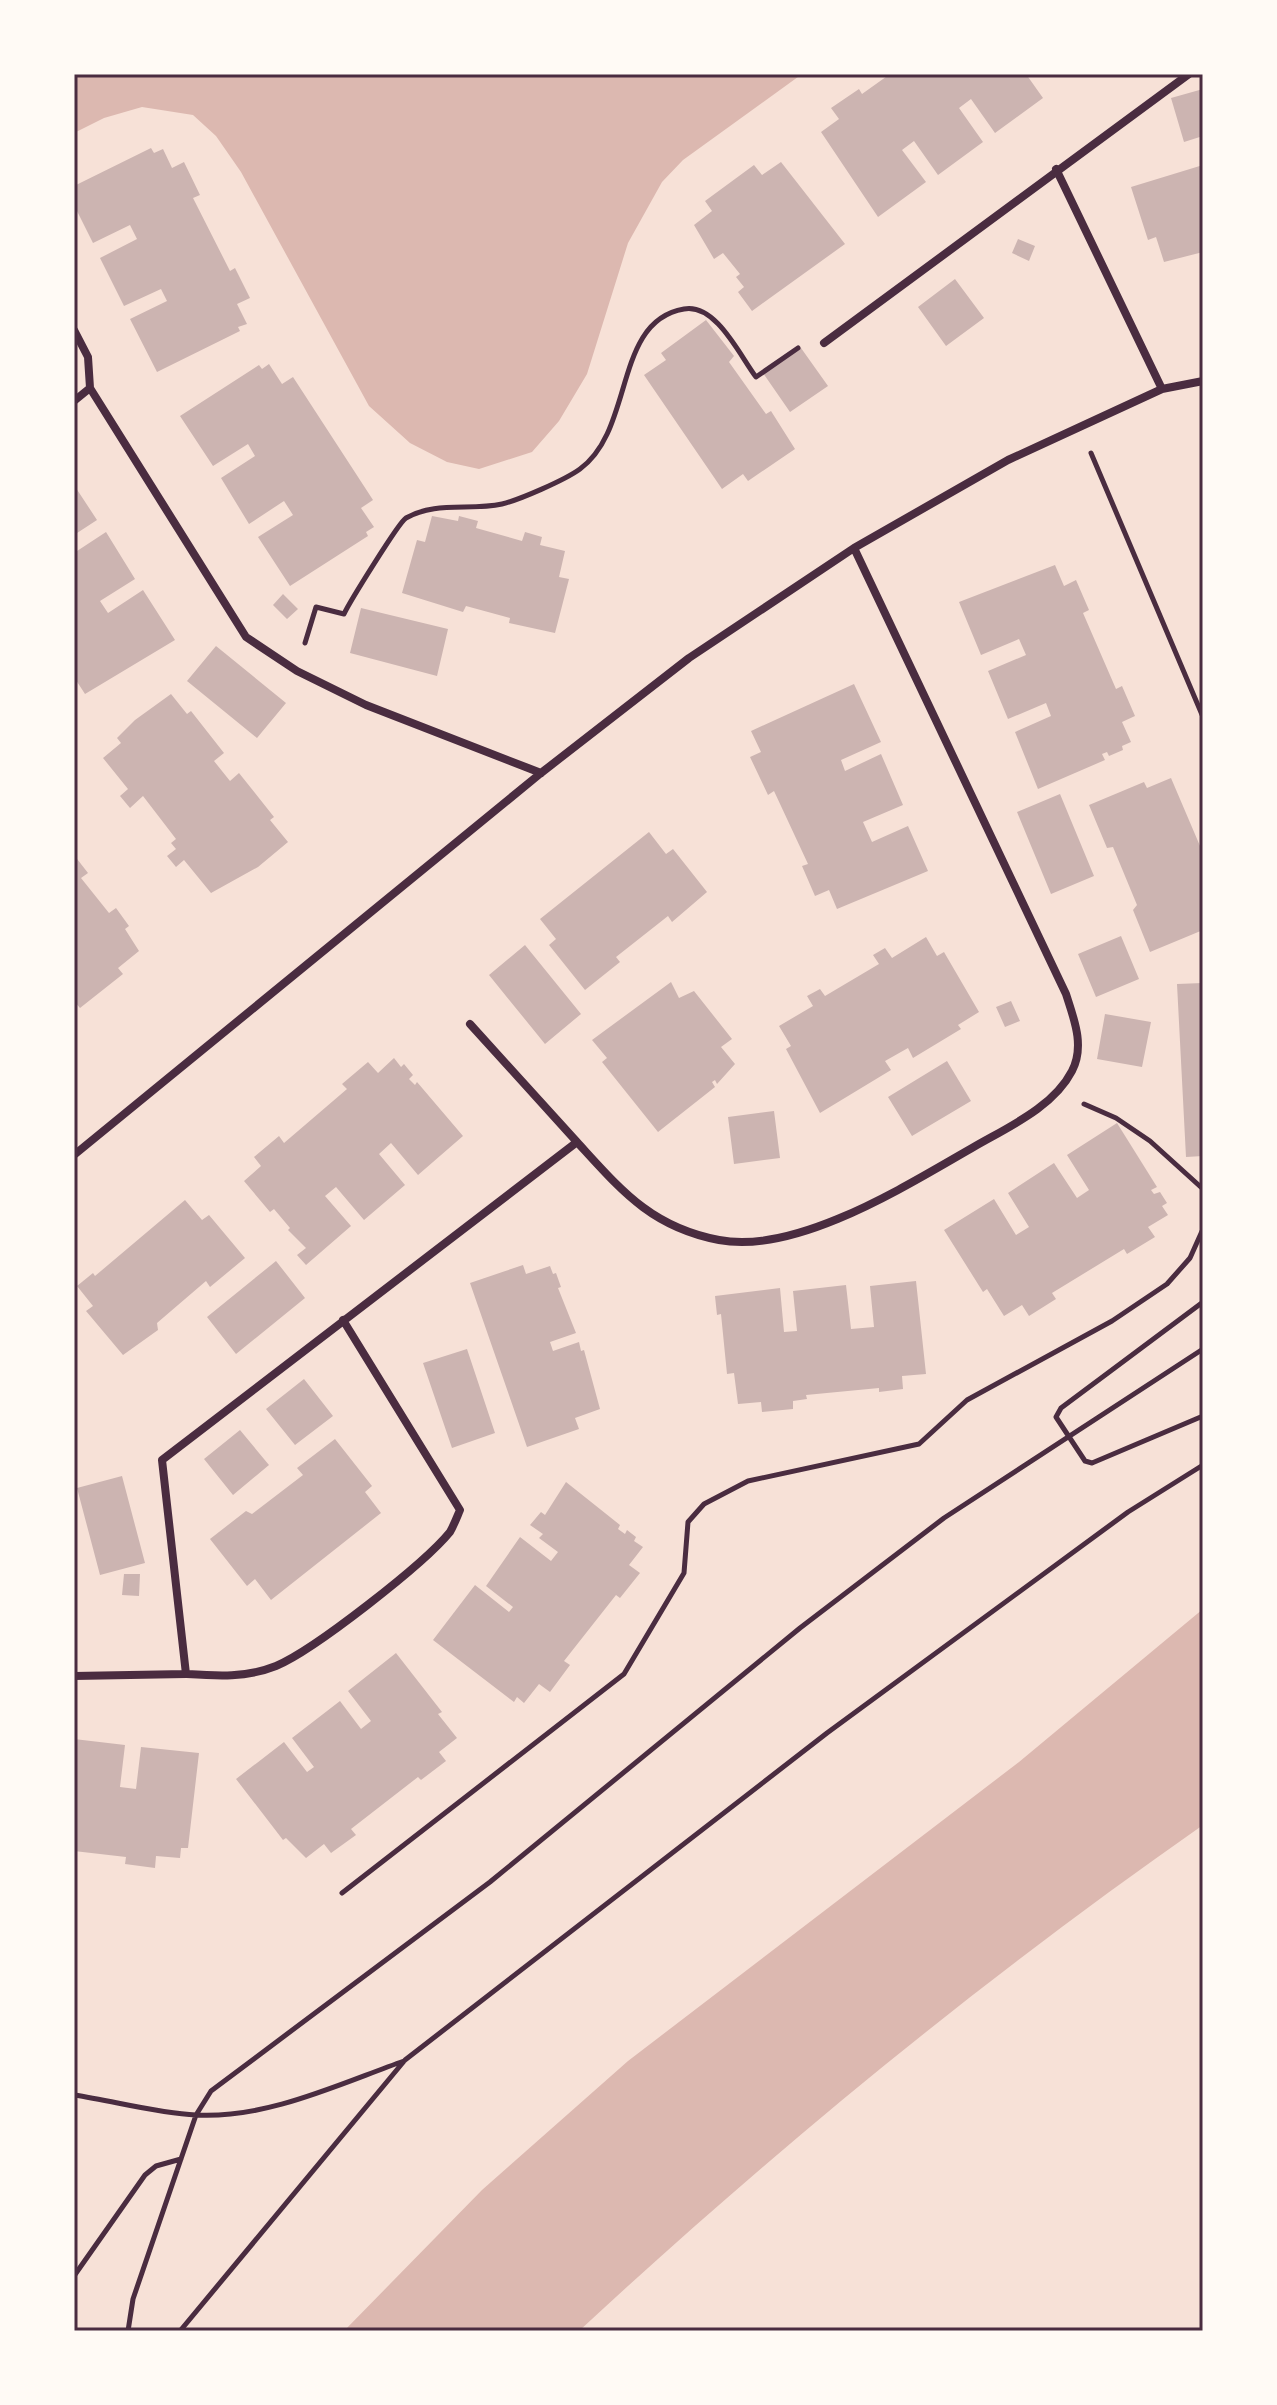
<svg xmlns="http://www.w3.org/2000/svg" width="1277" height="2405" viewBox="0 0 1277 2405" font-family="'Varela Round',sans-serif">
	<style>
		.water { fill: #dcb8b0 }
		.building { fill: #ccb4b1 }
		.lines { fill: none; stroke-linecap: round; stroke-linejoin: round }
		.path { stroke: #4a2c40; stroke-width: 5 }
		.minor { stroke: #4a2c40; stroke-width: 8 }
		.neatline { fill: none; stroke: #4a2c40; stroke-width: 3 }
	</style>
	<rect width="100%" height="100%" fill="#f7e1d7"/>
	<!-- water -->
	<path class="water" d="M74 74H802L683 160 662 182 628 243 587 374 559 421 532 452 479 469 447 462 410 443 369 406 241 172 216 136 193 115 142 107 104 118 74 133Z
		M1203 1609V1825C984 1978 775 2149 579 2331H344L482 2190 628 2061 1019 1762Z"/>
	<!-- building -->
	<path class="building" d="M890 74H1026L1043 98 995 133 971 99 959 108 983 142 938 175 914 141 902 150 926 182 878 217 821 132 839 119 831 108 859 89 862 94Z
		M1203 89V136L1184 142 1171 98Z
		M151 148 154 153 163 149 172 168 184 162 200 195 193 198 230 271 235 268 250 298 237 304 247 324 238 327 240 331 157 372 130 319 167 301 161 289 124 306 100 258 137 239 130 225 93 243 74 205V186Z
		M781 162 845 244 752 311 738 292 744 287 736 277 740 274 723 253 714 259 694 225 712 211 705 201 754 165 762 175Z
		M1203 165V252L1164 262 1156 237 1148 240 1131 187Z
		M1018 239 1035 246 1029 261 1012 253Z
		M955 279 984 318 946 346 918 307Z
		M706 320 734 356 729 362 766 414 771 411 795 449 748 481 743 474 722 489 644 375 666 360 661 353Z
		M801 348 828 386 790 412 763 373Z
		M269 364 282 384 293 377 373 500 361 508 374 527 366 532 368 536 290 586 258 537 293 515 284 501 249 524 221 478 255 456 248 444 213 466 180 416 259 365 262 369Z
		M74 485 97 520 74 535Z
		M432 516 458 521 459 516 478 521 476 528 522 541 525 532 542 537 540 545 565 551 559 577 569 579 555 633 509 623 510 618 466 606 463 612 402 593 417 540 425 542Z
		M106 532 135 579 100 601 108 613 143 590 175 640 85 694 74 677V553Z
		M1055 565 1064 586 1076 580 1089 610 1083 613 1116 689 1122 686 1135 716 1122 722 1131 742 1122 746 1123 750 1109 756 1107 752 1102 754 1105 760 1038 789 1015 732 1051 716 1046 703 1008 719 988 671 1026 655 1019 639 981 655 959 602Z
		M283 594 298 609 287 619 273 605Z
		M361 608 448 629 437 676 350 653Z
		M216 646 286 703 257 738 187 681Z
		M854 684 881 742 841 760 845 771 881 754 903 805 863 822 872 842 908 826 928 871 837 909 829 890 815 896 802 866 808 864 774 791 768 795 750 757 761 752 751 731Z
		M171 694 187 714 191 711 224 753 214 761 230 781 239 773 274 817 270 820 288 842 258 867 211 893 184 860 176 867 167 856 176 849 171 843 176 839 143 796 130 808 120 796 128 789 103 758 121 743 117 738 135 720Z
		M1171 778 1203 853V930L1150 952 1133 910 1137 905 1113 847 1107 848 1089 805 1144 782 1147 788Z
		M1060 794 1094 876 1051 894 1017 812Z
		M649 832 666 854 673 849 707 892 672 922 668 916 616 957 620 962 585 990 549 945 556 939 540 919Z
		M74 855 88 873 81 878 109 913 116 908 129 926 125 929 139 951 118 968 123 974 80 1008 74 1001Z
		M1121 936 1139 979 1096 997 1078 954Z
		M926 937 937 956 944 952 979 1012 958 1025 961 1029 913 1058 908 1048 885 1061 891 1070 820 1113 786 1049 791 1046 779 1026 813 1006 807 996 820 989 825 996 879 964 873 955 885 948 892 958Z
		M525 945 581 1014 545 1044 489 975Z
		M671 982 679 998 694 991 732 1039 721 1047 735 1064 717 1084 715 1080 712 1082 715 1087 658 1132 602 1062 607 1058 592 1040Z
		M1203 983V1156L1186 1157 1177 984Z
		M1011 1001 1020 1021 1005 1027 996 1007Z
		M1105 1014 1151 1022 1142 1067 1097 1059Z
		M394 1058 401 1067 404 1064 413 1075 409 1079 415 1085 417 1082 463 1136 418 1175 391 1143 379 1154 405 1185 364 1220 336 1187 325 1196 351 1226 306 1265 297 1255 306 1248 288 1230 290 1228 274 1209 270 1212 244 1181 261 1166 254 1157 279 1136 284 1143 347 1089 342 1084 368 1062 378 1073Z
		M947 1061 971 1101 912 1136 888 1097Z
		M774 1111 780 1158 734 1164 728 1117Z
		M1117 1123 1157 1187 1151 1190 1154 1194 1160 1192 1167 1203 1162 1206 1168 1215 1148 1227 1155 1237 1127 1254 1124 1249 1052 1293 1056 1299 1029 1316 1022 1305 1004 1316 987 1289 983 1292 944 1230 994 1199 1016 1235 1029 1227 1008 1193 1054 1163 1077 1198 1089 1190 1067 1155Z
		M185 1200 202 1220 209 1215 245 1258 210 1287 206 1281 157 1323 158 1330 123 1355 86 1311 93 1306 77 1286 93 1273 95 1276Z
		M276 1261 305 1298 236 1354 207 1317Z
		M523 1265 526 1274 550 1266 553 1274 556 1273 561 1287 558 1288 576 1333 550 1342 553 1351 579 1342 581 1351 584 1350 600 1409 575 1418 579 1429 527 1447 470 1283Z
		M916 1281 926 1374 902 1376 903 1389 879 1392V1388L806 1395 807 1399 793 1401V1409L762 1412 761 1402 738 1404 734 1373 727 1374 721 1314 717 1315 715 1296 780 1288 784 1332 797 1331 793 1291 846 1285 851 1329 874 1327 870 1286Z
		M467 1349 495 1433 452 1448 423 1363Z
		M304 1379 333 1416 295 1445 266 1409Z
		M240 1430 269 1465 233 1495 204 1459Z
		M335 1439 372 1486 365 1492 381 1513 271 1600 255 1579 247 1586 210 1539 246 1511 252 1514 303 1475 297 1468Z
		M122 1476 145 1563 100 1575 77 1488Z
		M566 1482 620 1525 618 1529 625 1534 627 1530 636 1537 634 1541 643 1547 629 1565 640 1573 620 1598 616 1595 564 1661 570 1665 550 1692 539 1684 524 1703 517 1697 514 1702 433 1640 475 1585 509 1612 513 1607 486 1586 520 1537 551 1561 558 1552 539 1538 543 1534 530 1525 541 1512 545 1515Z
		M124 1574H140L139 1596 122 1595Z
		M396 1653 442 1712 438 1714 457 1738 439 1752 446 1761 421 1780 418 1777 351 1829 356 1835 331 1853 324 1844 306 1858 286 1838 283 1840 236 1779 284 1742 307 1772 314 1767 292 1738 340 1701 361 1729 371 1721 348 1691Z
		M74 1739 125 1745 120 1787 136 1789 141 1747 199 1753 188 1848H181L180 1858 156 1856 155 1868 125 1864 126 1857 74 1851Z"/>
	<g class="lines">
		<!-- path -->
		<path class="path" d="M1091 453 1203 717
			M305 643 316 607 344 614C349 603 399 522 406 518 435 501 470 511 502 504 519 500 565 480 580 469 635 429 613 321 684 309 716 303 740 356 756 377L798 348
			M1084 1104 1116 1118 1150 1141 1203 1189
			M1203 1302 1061 1408 1056 1417 1085 1461 1092 1463 1203 1416
			M342 1893 624 1674 684 1573 688 1522 704 1504 748 1481 919 1444 967 1400 1112 1321 1167 1284 1190 1258 1203 1229
			M74 2095C114 2101 156 2113 196 2115 267 2119 339 2084 404 2061
			M74 2276 145 2175 156 2166 181 2159
			M128 2331 133 2299 196 2115 211 2091 490 1882 800 1628 944 1518 1203 1349
			M180 2331 405 2060 827 1733 1128 1512 1203 1465"/>
		<!-- minor -->
		<path class="minor" d="M1056 169 1162 389
			M74 330 88 357 90 388 246 637 297 671 366 705 541 773
			M824 343 1189 74
			M74 401 90 388
			M470 1024 577 1142
			M74 1155 541 773 689 658 854 548 1008 460 1162 389 1203 381
			M186 1674C217 1676 246 1678 276 1666 314 1650 424 1564 450 1532 454 1525 457 1517 460 1510L343 1320
			M74 1676 186 1674 162 1460 577 1142C621 1190 651 1227 719 1240 797 1255 907 1185 972 1148 1006 1128 1053 1108 1072 1071 1085 1046 1074 1019 1066 994L854 548"/>
	</g>
	<!-- border -->
	<rect width="1277" height="2405" fill="none" stroke="#fffaf5" stroke-width="152"/>
	<rect x="76" y="76" width="1125" height="2253" class="neatline"/>
</svg>
